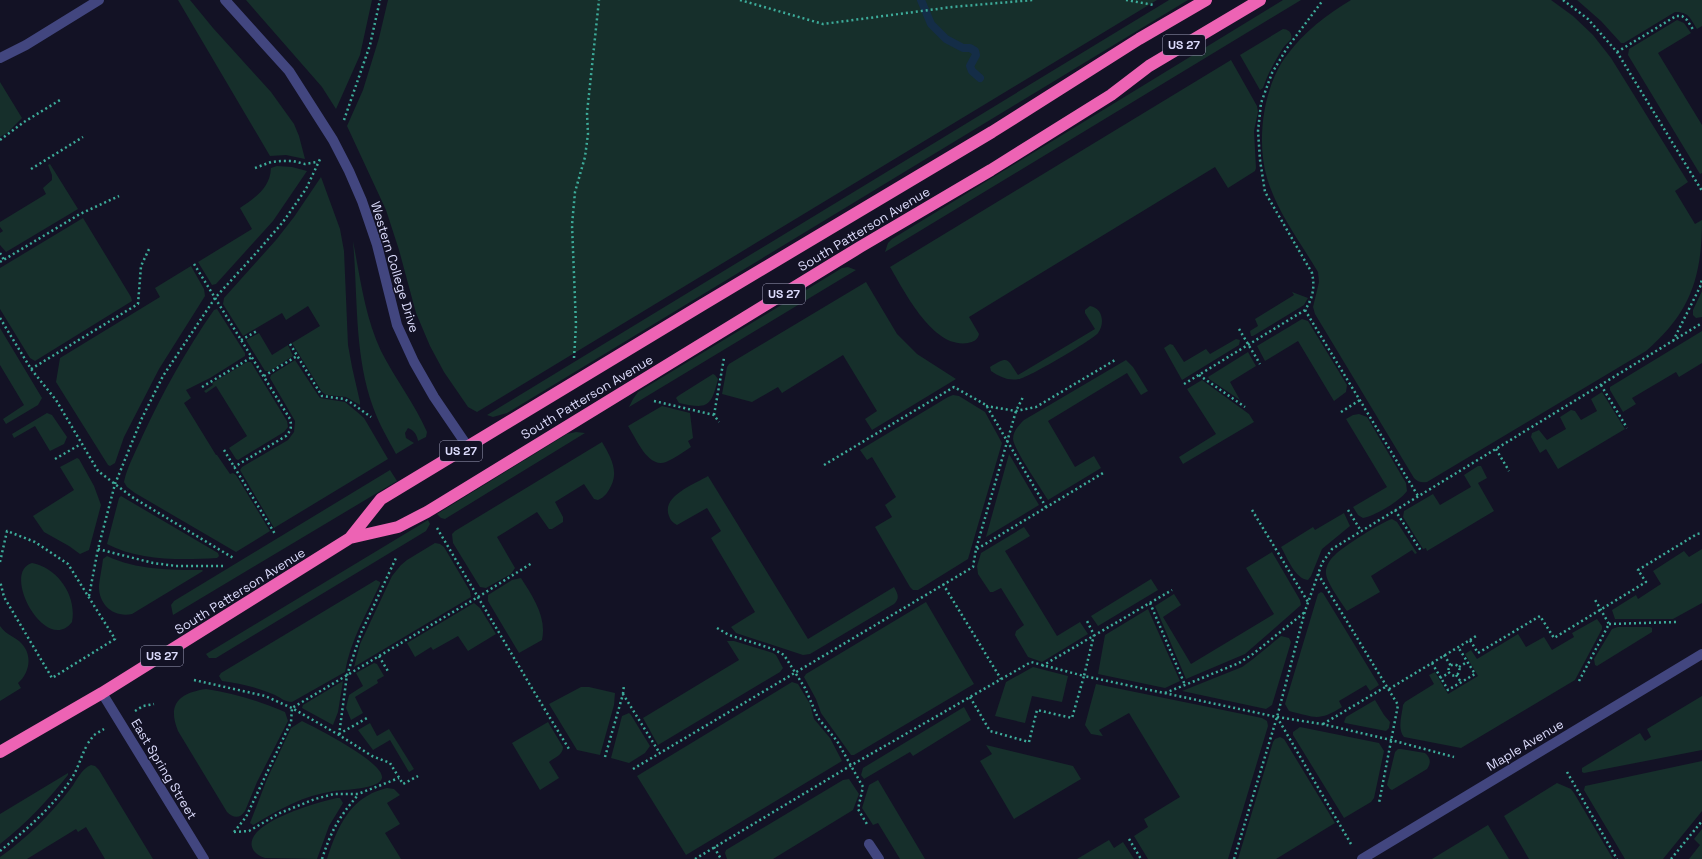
<svg xmlns="http://www.w3.org/2000/svg" width="1702" height="859" viewBox="0 0 1702 859" font-family="'Space Grotesk',sans-serif">
	<style>
		.green { fill: #162f2b }
		.lines { fill: none; stroke-linecap: round; stroke-linejoin: round }
		.stream { stroke: #142d47; stroke-width: 8 }
		.path { stroke: #3dac9a; stroke-width: 2.5; stroke-dasharray: 2 3; stroke-linecap: butt }
		.minor { stroke: #42467f; stroke-width: 10 }
		.highway { stroke: #ed63b4; stroke-width: 12 }
		.labels { text-anchor: middle; dominant-baseline: central; stroke-width: 3; stroke-linejoin: round; paint-order: stroke }
		.shield { fill: #131225; stroke: #9f9fbb; stroke-width: 1 }
		.shield-label { font-size: 12px; font-weight: bold; fill: #dbdbfb }
		.street-label { font-size: 13px; fill: #dbdbfb; stroke: #131225 }
	</style>
	<rect width="100%" height="100%" fill="#131225"/>
	<!-- green -->
	<path class="green" d="M178 0H190L213 28 271 92 294 124 299 136 305 159 286 155 270 156Z
		M246 0H372L360 55 336 109 322 87Z
		M388 0H1157L477 412 468 407 444 372 430 346 416 313 399 250 386 210 347 126 363 90 379 38Z
		M1169 0H1188L507 413 493 417 487 415Z
		M1283 0H1301L885 252 888 243 892 239Z
		M1351 0H1551L1573 16 1593 35 1611 58 1688 182 1675 191 1695 224 1702 220C1702 278 1690 313 1646 351L1427 482C1421 483 1418 482 1414 478L1315 314 1313 307 1319 282 1318 272C1300 242 1277 212 1267 178 1256 141 1263 86 1287 55 1304 32 1326 15 1351 0Z
		M1577 0H1702V26L1697 29C1690 18 1689 12 1675 12L1624 43H1621L1601 21Z
		M1677 20 1684 23 1691 33 1658 53 1702 125V173L1700 174 1628 55 1629 49Z
		M1283 29C1288 29 1293 33 1291 39 1289 42 1285 45 1283 48 1275 61 1268 73 1263 88L1260 90 1240 55Z
		M1231 60 1257 106 1258 112 1254 131 1256 168 1255 171 1228 188 1215 167 969 317 979 334C978 340 973 342 968 343 933 349 905 292 890 267Z
		M0 82 22 118 7 133 0 137Z
		M50 164 78 209 6 252 0 245V233L3 231 0 227V222L46 194 43 188 52 180V175L48 165Z
		M277 166 292 167 307 171 273 221 216 284 212 285 198 262 252 229 240 208C256 197 270 188 271 168Z
		M321 177 340 229 344 251 348 345 352 367 360 402V405L346 397 326 395 322 392 292 343 320 326 308 306 286 320 282 313 243 336 223 304 224 298 276 240 294 217Z
		M83 218 131 297 132 301 35 361 30 358 0 309V268Z
		M353 241C360 277 365 317 381 351 395 379 415 404 427 432L426 437 418 441C417 435 414 430 408 428L405 433 406 438 414 443 396 454C388 439 379 424 373 407 354 354 358 297 353 241Z
		M191 266 204 289 205 296 159 369 124 437 115 463 110 466 108 465 56 382 60 358 160 297 155 288Z
		M848 267 856 270 629 407 633 399 638 392 842 268Z
		M866 282 897 334 917 354 956 379 872 430 865 419 877 411 843 355 782 393 778 387 752 402 722 394 727 367 729 364Z
		M1702 291V317L1696 318 1693 315V310Z
		M1292 292 1308 298 1304 305 1253 336H1251L1250 331 1258 326 1255 319 1294 295Z
		M1090 306C1103 308 1105 324 1098 333 1094 339 1026 379 1019 379 1008 381 1000 377 991 371L990 367C1009 355 1007 359 1018 375L1095 329 1085 313V310Z
		M217 309 245 353V356L210 378 186 390 191 398 184 403 216 455H217L230 474 233 473 236 475 270 531 236 552 135 493 127 487 124 482C127 467 136 451 142 437 163 392 186 350 214 310Z
		M1302 319 1308 321 1347 385 1346 392 1334 401 1298 341 1265 361 1257 346Z
		M0 328 42 398 38 405 6 424 3 419 24 405 0 365Z
		M1702 331V363L1679 377 1676 372 1632 398 1636 404 1623 412 1610 390V387Z
		M259 333 272 355 288 345 293 356 270 371H265L246 340Z
		M1236 339 1240 340 1239 345 1182 380 1164 348 1170 344 1173 345 1184 362 1206 349 1210 354Z
		M1248 352 1256 366 1230 382 1240 400 1209 379 1208 377Z
		M295 360 320 398 345 402 356 411 364 418 388 459 274 528 240 470 242 467 288 440 294 432 295 421 270 378 271 375Z
		M1126 360 1133 367 1148 391 1141 395 1127 373 1048 421 1075 467 1094 456 1101 468 1048 500C1041 488 1014 450 1013 439 1013 431 1019 425 1024 420Z
		M247 362H251L287 421 288 427 284 432 238 460 236 459 229 448 247 436 216 386 206 393 204 391 213 385 212 383Z
		M713 374 715 375 718 379C711 408 707 409 679 403L676 398 678 396Z
		M1202 380 1249 414 1254 422 1183 464 1179 457 1216 434 1187 389Z
		M1602 392 1625 429 1558 469 1546 449 1540 453 1531 437 1532 433 1539 430 1547 440 1566 429 1560 417 1571 410 1575 411 1581 420 1597 411 1591 399Z
		M953 395 959 396 985 412 1002 443 968 559 918 590H913L910 587 875 527 892 517 885 505 896 497 872 457 867 460 860 450 948 397Z
		M662 406 690 413 693 438 688 441 691 447C683 452 675 458 666 462 648 469 636 438 628 426Z
		M47 413 52 415 67 437 64 444 50 451 35 426 14 438 12 434Z
		M1359 414 1367 417 1406 483 1407 491C1400 501 1375 516 1363 518L1358 515 1353 507 1387 487 1346 419 1353 415Z
		M576 432 585 433 445 519 441 518 437 514 567 434Z
		M602 442C610 456 619 470 611 486 608 492 605 497 598 500L594 499 584 484 555 502 563 517V522L552 529H549L537 512 497 537 515 568 511 574 486 588 480 587 453 543 452 534 455 531Z
		M1009 454 1039 505 986 537Z
		M77 458 79 459 94 486 101 505 89 550 80 554 69 546 44 532 33 516 74 490 60 467Z
		M1478 466H1481L1487 478 1478 483 1494 511 1427 551 1426 548 1423 549 1403 517 1404 511 1433 494 1440 505 1471 487 1464 475Z
		M390 470 397 481 173 615 171 605 174 601Z
		M708 476 808 639 894 587C898 594 900 598 894 604L810 654 803 655 736 633 731 627 755 612 711 538 721 531 707 508 677 525C673 523 670 520 669 516 661 496 695 484 708 476Z
		M121 496 218 553 219 556 217 558C181 560 139 561 107 544L119 498Z
		M1344 513 1350 526 1322 549 1311 576 1308 580C1295 579 1287 557 1281 547L1313 527 1315 530Z
		M1392 519 1397 522 1417 553 1415 554 1412 550 1371 576 1380 592 1347 611C1341 602 1327 583 1326 574 1325 567 1330 559 1335 555 1342 547 1382 522 1392 519Z
		M428 520 430 524 426 531 216 658H209L206 654Z
		M1024 527 1030 536 1005 551 1057 636 1080 622 1088 634 1042 662 1028 657 1015 635 1016 631 1024 625 1001 588 993 592H990L978 574 977 566 981 553Z
		M435 543 440 544 444 547 470 591 471 597 354 667 360 644 392 576 401 565 407 560Z
		M1702 549V603L1673 619H1615L1612 610 1636 595 1638 599 1661 584 1653 571 1684 551 1689 557Z
		M1272 552 1300 600 1301 605 1245 654 1186 679 1155 606 1174 594 1181 605 1163 617 1191 664 1274 614 1246 568Z
		M107 556C136 570 171 570 202 570L203 571 132 614C113 618 98 604 99 585 100 576 102 568 103 559Z
		M32 563C58 568 77 596 72 622 46 656 0 572 32 563Z
		M521 578C533 597 547 617 542 640L519 653 488 601V595L512 580Z
		M1151 579 1158 590 1098 626 1091 616Z
		M376 580 380 582V584C367 613 350 641 345 672L292 702C285 702 281 698 275 695 259 688 239 683 222 681L219 676 221 673Z
		M1321 592 1323 593 1379 685 1370 691 1366 685 1339 701 1342 707C1318 722 1315 717 1289 711L1285 704 1318 594Z
		M926 602 974 684 854 755H851L821 713 816 699 804 677 806 674Z
		M474 603 480 608 496 634 468 651 458 636 433 650 431 647 415 657 407 643Z
		M1148 609 1180 681 1165 688 1098 674 1105 635Z
		M1597 619 1602 626V629L1575 680 1461 748 1404 737C1397 729 1402 715 1403 705L1405 702 1434 684 1429 675 1435 672 1448 694 1478 676 1465 654 1471 650 1477 659 1518 634 1526 647 1544 637 1552 650 1574 637 1572 633Z
		M0 626C7 636 15 636 22 644 33 656 29 674 18 683L21 688 0 701Z
		M1650 627 1652 628V632L1597 666 1595 665 1594 659 1612 629 1618 627Z
		M1281 636 1289 638 1291 642 1272 705 1266 709 1182 691 1242 667 1253 659Z
		M727 641H734L773 653 776 655 783 668 780 672 658 745 643 718 739 660Z
		M374 663 377 664 384 676 377 680 378 683 355 697 363 713 351 720 346 708 349 695 363 686 356 673Z
		M1033 667 1068 676 1062 702 1032 696 1025 723 995 716 1006 682Z
		M343 681 338 712 333 725 302 708 303 705Z
		M792 682 798 684 810 704 814 719 830 738 842 761 686 855 637 776Z
		M1096 684 1262 718 1267 721 1268 726 1228 859H1148L1134 836 1148 827 1144 819 1180 797 1129 713 1099 730 1103 736 1091 734 1085 725Z
		M581 687H589L615 693 614 705 600 755 577 750 549 704Z
		M206 689C234 693 259 701 285 712L288 721 257 782 245 811C240 819 233 818 227 812L178 731C167 704 179 693 206 689Z
		M1702 696V750L1584 773 1582 772V768L1640 733 1645 741 1651 737 1647 729Z
		M1375 700 1384 715 1390 722 1389 728 1386 731 1345 723 1344 722 1346 717Z
		M964 707 971 720 913 756 910 752 864 779 861 775 863 768Z
		M629 713 631 715 650 746 645 753 629 763 611 758 622 716Z
		M302 721C316 728 384 762 382 778 380 789 343 790 334 791 302 796 280 809 253 825L250 823 267 779 291 728Z
		M548 722 563 747C563 755 555 757 549 762L559 778 540 790 512 743Z
		M370 723 377 736 389 729 414 769 409 772 390 740 373 750 358 730Z
		M1300 727 1379 743 1384 751 1374 798 1371 802 1344 818 1293 735V732Z
		M1280 737 1284 739 1335 823 1276 859H1238L1273 742 1275 739Z
		M986 745 1073 766 1081 779 1014 819 980 761 992 754Z
		M1398 749H1401L1425 753C1431 758 1431 763 1427 769L1392 790 1390 789 1387 785 1395 752Z
		M1702 761V811L1663 859H1625L1584 790 1585 786Z
		M91 765 95 766 99 770 153 859H105L86 827 78 832 76 829 27 859H0V857C27 838 51 814 71 788 77 780 81 769 91 765Z
		M68 773V775C48 800 26 824 0 844V814Z
		M849 779 859 794 853 810 773 859H727L725 853 726 850 843 780Z
		M878 780 925 859H900L878 823 873 825 862 808 869 785Z
		M1557 783 1571 789 1574 793 1613 859H1529L1504 816Z
		M387 788 394 789 400 795 387 803 400 824 385 833 401 859H327C334 837 345 808 367 796 373 792 380 790 387 788Z
		M337 798H340L343 803 329 826 317 859 265 858C259 856 254 853 252 847 245 822 319 802 337 798Z
		M1488 825 1509 859H1432Z
		M1702 829V859H1689L1700 845 1694 839Z
		M1109 840 1114 848 1123 842 1134 859H1077Z"/>
	<g class="lines">
		<!-- stream -->
		<path class="stream" d="M921 0 931 24 946 39 963 48H970L975 51 976 55 970 66 972 71 980 78"/>
		<!-- path -->
		<path class="path" d="M740 0 823 24 952 7 1033 0
			M1126 0 1154 5
			M1563 0 1588 19 1617 52 1702 191
			M1617 52 1676 16H1682L1687 20 1694 31
			M344 120 370 45 380 0
			M0 140 24 122 60 100
			M255 168 271 162 281 161H293L305 164 317 162
			M31 169 83 137
			M0 253 4 260
			M0 262 80 214 119 196
			M194 264 290 419C292 427 291 430 286 436L234 467
			M1305 310 1418 496
			M0 318 31 369 56 400 98 471 132 497 235 559
			M1239 329 1260 364
			M241 340 257 331
			M1673 341 1700 287 1702 279
			M290 344 322 396 344 399 350 402 371 417
			M574 358 576 325 572 225 575 192 585 157 588 134 587 113 599 0
			M31 369 138 304 141 266 150 247
			M1199 375 1245 407
			M264 376 297 356
			M1184 384 1305 310C1313 298 1315 287 1312 273L1265 192 1260 160 1258 131 1261 103 1272 73 1287 48 1323 0
			M1601 385 1627 428
			M202 387 252 357
			M654 401 714 415 719 422
			M986 406 1016 411 1036 407 1115 360
			M1341 412 1360 400
			M714 415 724 358
			M1496 449 1509 471
			M224 450 275 534
			M55 459 81 444
			M824 465 954 387 986 405 1046 507
			M1252 510 1308 602
			M1348 510 1361 531
			M1395 510 1421 551
			M437 528 533 690 569 749
			M98 549 153 563 176 566H223
			M977 549 1103 473
			M0 562 7 531 35 542 68 564 115 639 52 678 4 597 0 581
			M1318 574 1398 705 1379 803
			M943 584 1001 679
			M89 596 98 549 115 484 142 418 163 376 215 298 257 252 283 222 306 189 321 157
			M1150 603 1185 685
			M1609 624 1676 622
			M717 628 729 635 773 649 784 655 805 688 818 718 837 741 863 787 858 809 868 826
			M1470 640 1476 636
			M1444 655 1451 666
			M379 656 389 673
			M1432 663 1448 690 1475 674 1458 647
			M1448.5 670a5.5 5.5 0 1 1 11 0a5.5 5.5 0 1 1-11 0Z
			M1042 666 1172 590
			M1459 667 1467 662
			M1456 675 1461 682
			M1440 678 1449 673
			M194 680 265 696 292 708 339 735 372 756 390 763 403 784 418 776
			M1579 681 1609 624 1594 598
			M1389 689 1470 640 1478 653 1540 616 1554 638 1646 582 1638 570 1697 534 1702 533
			M1165 693 1239 663 1253 654 1305 612
			M623 694 624 685
			M970 697 990 731 1029 742 1037 710 1072 718 1084 676 1277 717 1322 724 1391 740 1454 757
			M135 711 143 706 154 704
			M1277 717 1351 844
			M1323 724 1387 686
			M339 734 367 718
			M339 735 347 675 361 633 396 558
			M88 743 94 735 104 729
			M605 757 623 694 659 752
			M633 769 973 567 976 549 1016 411 1023 397
			M1567 772 1617 859
			M234 832 246 817 291 722 292 708 478 597 532 563
			M234 832 249 831 280 813 315 799 334 794H358L399 778
			M1129 839 1141 859
			M714 847 721 859
			M0 851C26 830 53 807 72 778 78 768 81 757 86 747
			M322 859C331 831 339 817 358 795
			M695 859 850 766 1031 662 1084 676 1094 635 1086 619
			M1234 859 1277 717 1305 611 1322 563 1332 549 1702 323
			M1671 859 1702 821"/>
		<!-- minor -->
		<path class="minor" d="M225 0 289 71 333 140 349 171 362 201 377 245 397 325 414 362 434 397 468 447
			M0 58 26 45 99 0
			M102 693 204 859
			M869 844 879 859
			M1362 859 1702 654"/>
		<!-- highway -->
		<path class="highway" d="M350 538 398 527 427 512 860 247 991 170 1111 95 1149 66 1260 0
			M0 752 102 693 350 538 381 499 702 305 992 132 1139 39 1206 0"/>
	</g>
	<g class="labels">
		<!-- shield labels -->
		<g class="shield">
			<rect x="1163" y="35" width="42" height="20" rx="3"/>
			<rect x="763" y="284" width="42" height="20" rx="3"/>
			<rect x="440" y="441" width="42" height="20" rx="3"/>
			<rect x="141" y="646" width="42" height="20" rx="3"/>
		</g>
		<g class="shield-label">
			<text x="1184" y="45">US 27</text>
			<text x="784" y="294">US 27</text>
			<text x="461" y="451">US 27</text>
			<text x="162" y="656">US 27</text>
		</g>
		<!-- street labels -->
		<g class="street-label">
			<text transform="translate(864 229) rotate(-31)">South Patterson Avenue</text>
			<text transform="translate(395 267) rotate(73)">Western College Drive</text>
			<text transform="translate(587 397) rotate(-31)">South Patterson Avenue</text>
			<text transform="translate(240 591) rotate(-32)">South Patterson Avenue</text>
			<text transform="translate(1525 745) rotate(-31)">Maple Avenue</text>
			<text transform="translate(164 769) rotate(59)">East Spring Street</text>
		</g>
	</g>
</svg>
